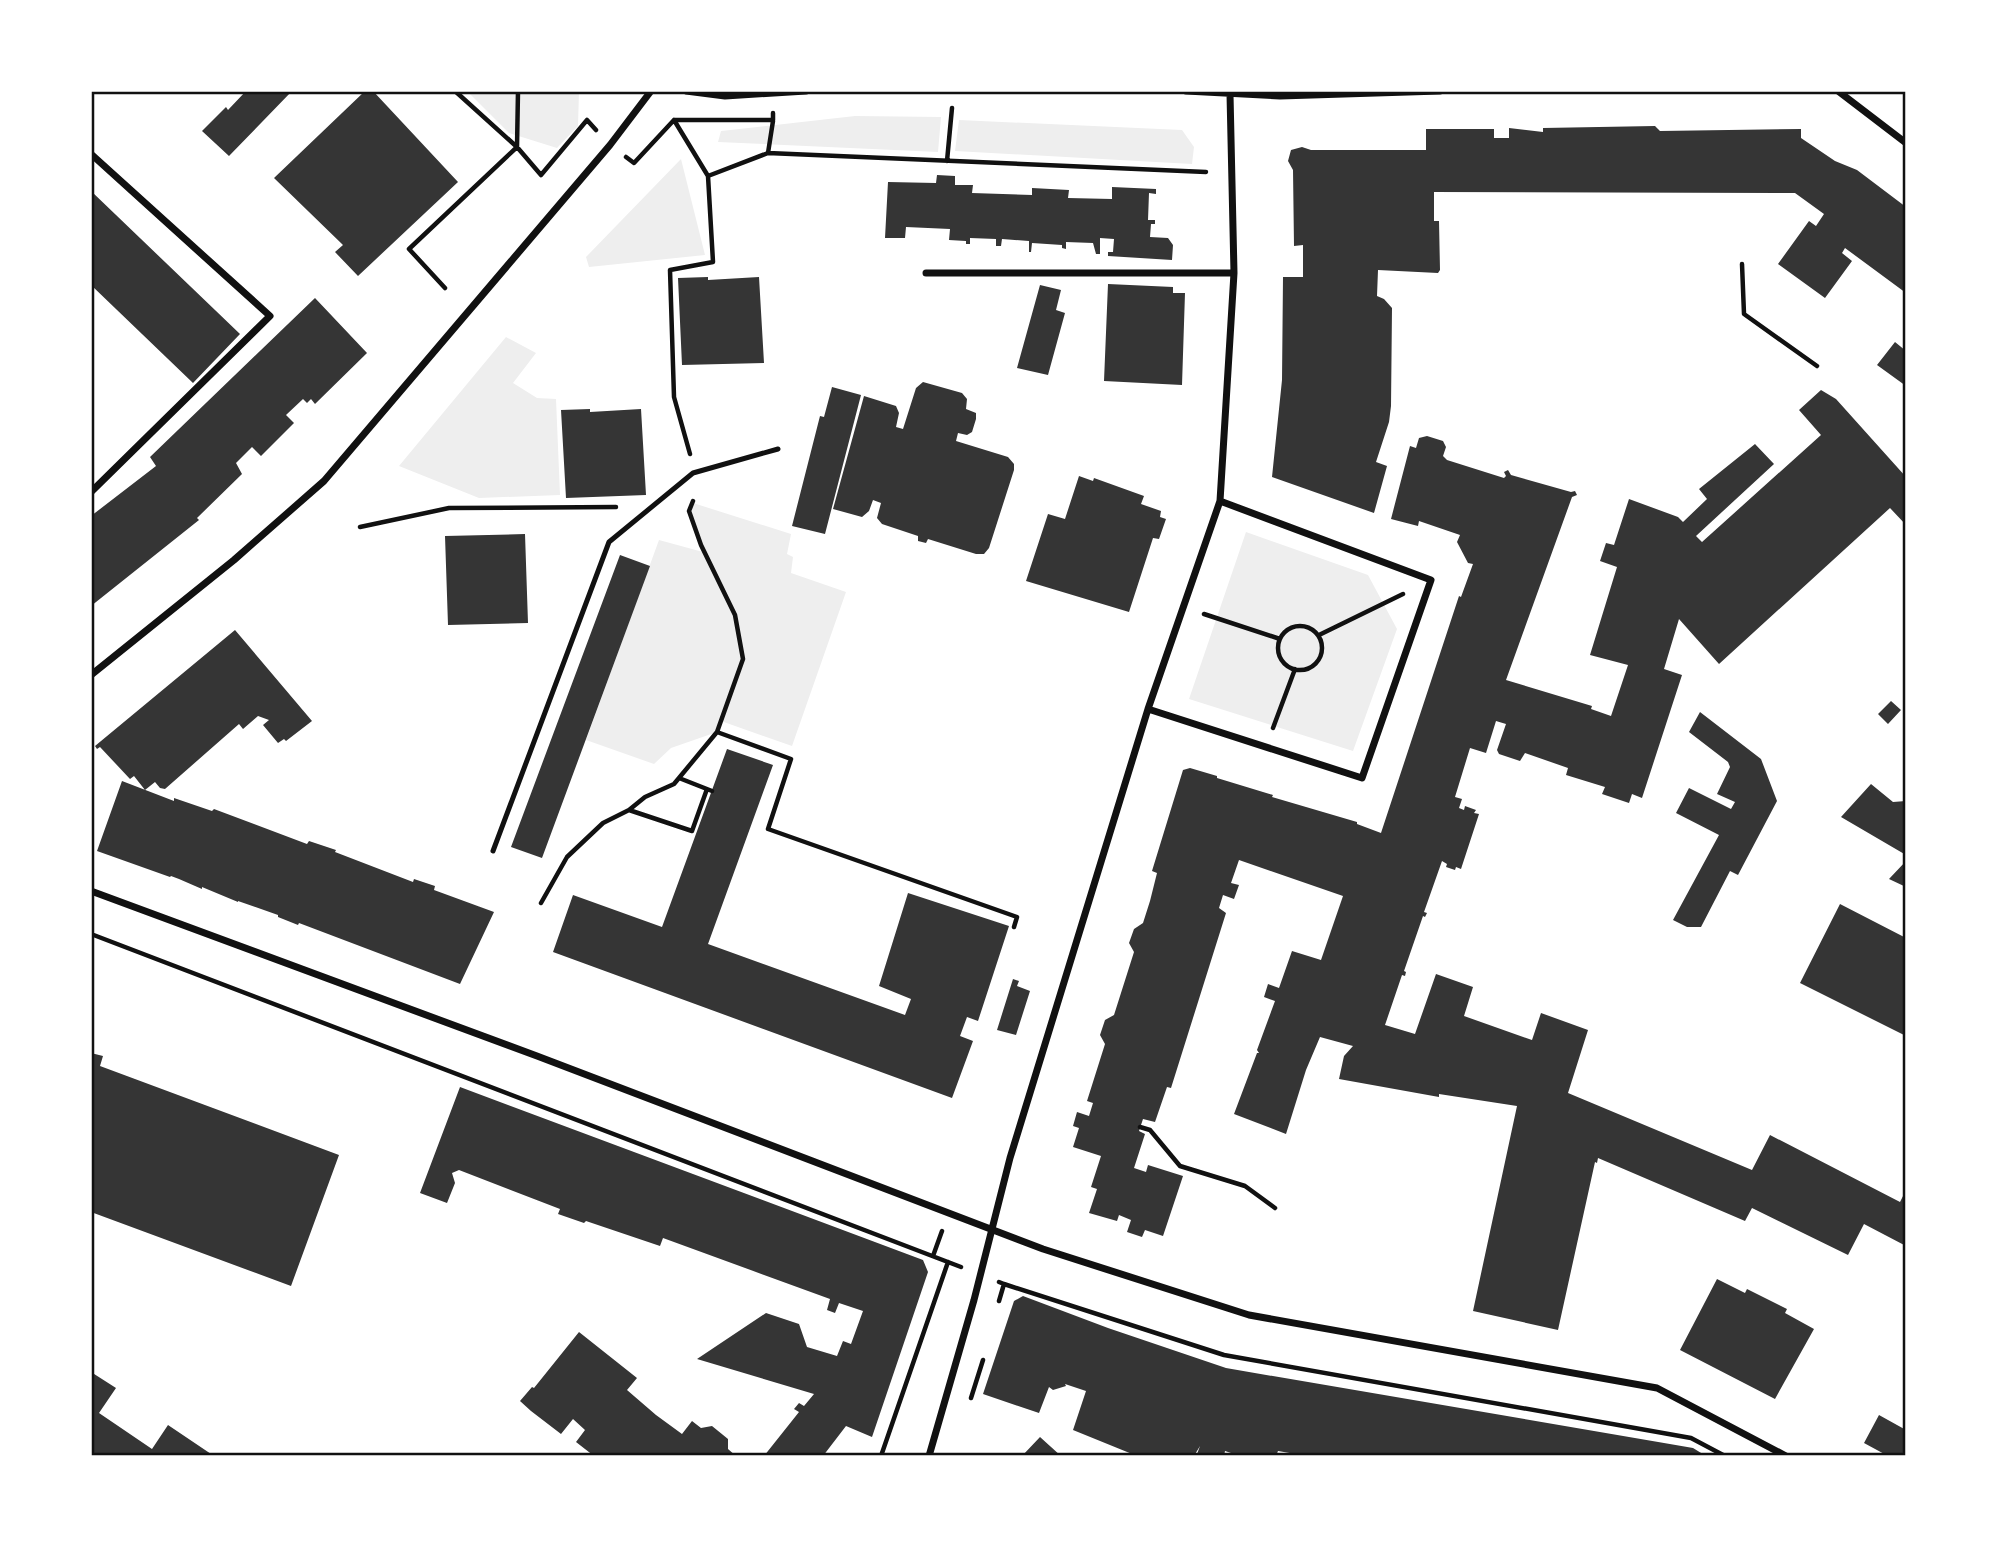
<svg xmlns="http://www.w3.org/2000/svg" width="1997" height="1547" viewBox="0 0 1997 1547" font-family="Barlow,sans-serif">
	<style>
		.green { fill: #eee }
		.building { fill: #353535 }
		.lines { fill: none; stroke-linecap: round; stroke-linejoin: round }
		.path { stroke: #111; stroke-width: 4.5 }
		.service { stroke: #111; stroke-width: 5 }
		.minor { stroke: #111; stroke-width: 7 }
		.neatline { fill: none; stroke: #111; stroke-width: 2.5 }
	</style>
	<rect width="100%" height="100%" fill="#fff"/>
	<!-- green -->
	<path class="green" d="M467 91H579L578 126 557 148 509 133Z
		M855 116 941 117 938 152 718 142 721 131Z
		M959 120 1182 130 1194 147 1192 164 955 151Z
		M681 159 705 255 589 267 586 257Z
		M506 337 536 353 513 383 537 398 556 399 560 495 479 498 399 466Z
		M693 503 791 534 787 554 793 557 791 573 846 592 792 746 721 721 717 732 671 748 654 764 586 740 659 540 703 552 689 511Z
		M1246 532 1368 575 1397 629 1353 751 1189 699Z"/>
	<!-- building -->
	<path class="building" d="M246 91H292L229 156 202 131 226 107 228 110Z
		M365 91H373L458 182 358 276 335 252 343 245 274 178Z
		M1655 126 1660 131 1801 129V138L1835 161 1857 170 1906 207V293L1845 248 1842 253 1852 261 1825 298 1778 264 1809 221 1816 226 1824 214 1795 193 1434 192V221H1439L1440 270 1438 273 1378 270 1377 296 1384 299 1392 308 1391 406 1389 422 1376 462 1387 466 1374 513 1272 477 1282 380 1283 277H1303V245L1294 246 1293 170 1288 161 1291 150 1302 147 1311 150H1426V129H1494V138H1509V128L1543 132V128Z
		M937 175 955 176V185H973L972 193 1032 195V188L1069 190 1068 198 1112 199V187L1156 189V194L1149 193 1148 220H1155V224H1151L1150 237 1168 238 1173 245 1172 260 1108 256V252H1113L1114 239 1100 238V254H1096L1093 243 1066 242V249L1062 248V245L1032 243 1031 252H1029V241L1002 239 1001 246H996V239L970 238V244H966V241L949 240 950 229 906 227 905 238H885L888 182 936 183Z
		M91 191 240 334 193 383 91 285Z
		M708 277V280L759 277 764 363 682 365 678 278Z
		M1108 284 1173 287V293H1185L1182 385 1104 381Z
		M1040 285 1061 290 1056 310 1065 313 1048 375 1017 368Z
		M315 298 367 353 315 404 311 399 307 403 303 399 286 415 294 423 261 456 252 447 236 463 242 474 197 518 199 520 91 606V516L156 466 150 457Z
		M1895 342 1906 351V386L1877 365Z
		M923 382 962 393 967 399 966 409 976 413V419L972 432 967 435 958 433 956 441 1008 457 1014 464V470L989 548 984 554H976L928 539 926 543 918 541V536L882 524 877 518 881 503 873 500 869 511 862 517 833 509 864 396 896 406 899 413 896 427 903 429 916 388Z
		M832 387 861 395 825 534 792 526 820 416 824 417Z
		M1821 390 1836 399 1906 477V525L1890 508 1719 664 1679 619 1664 669 1682 675 1642 798 1632 794 1629 803 1602 794 1605 787 1566 775 1568 768 1525 753 1520 761 1499 754 1497 750 1506 724 1496 721 1486 753 1470 748 1455 797 1462 799 1459 808 1464 810 1465 806 1476 810 1474 813 1479 814 1461 869 1456 867 1455 870 1446 867 1447 864 1442 861 1424 912 1427 913 1425 917 1423 916 1404 971 1406 972 1405 976 1402 975 1385 1025 1415 1034 1436 974 1473 987 1464 1016 1532 1040 1541 1013 1588 1030 1568 1093 1752 1170 1770 1135 1900 1202 1906 1190V1246L1864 1224 1848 1255 1752 1208 1745 1221 1598 1158 1597 1163 1595 1162 1558 1330 1473 1311 1517 1106 1439 1094V1097L1339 1079 1344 1056 1353 1046 1320 1037 1306 1070 1286 1134 1234 1114 1257 1053H1259L1257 1050 1275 1001 1264 997 1268 984 1279 988 1292 951 1321 960 1343 896 1239 860 1231 883 1239 885 1234 899 1223 895 1219 908 1226 913 1171 1088 1167 1087 1155 1122 1143 1119 1139 1131 1145 1134 1134 1168 1146 1172 1148 1165 1183 1176 1163 1236 1145 1230 1142 1237 1127 1232 1131 1220 1119 1215 1117 1221 1089 1213 1097 1189 1091 1187 1101 1156 1073 1147 1079 1128 1073 1126 1077 1112 1089 1116 1093 1103 1087 1101 1105 1044 1100 1035 1105 1020 1114 1015 1134 952 1129 943 1134 929 1143 923 1150 901 1157 873 1152 871 1183 770 1190 768 1217 776V778L1273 795 1272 797 1357 822V824L1381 833 1459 596 1461 597 1473 564 1468 563 1457 542 1460 535 1419 521 1418 526 1391 519 1410 446 1416 448 1419 438 1427 436 1443 441 1446 447 1443 456 1447 460 1504 478 1506 476 1504 472 1508 470 1511 475 1571 492 1575 491 1577 495 1572 497 1506 680 1592 706 1591 709 1611 716 1628 665 1590 655 1617 567 1600 561 1606 543 1614 545 1629 499 1678 517 1683 522 1707 499 1699 489 1755 444 1774 464 1696 536 1702 542 1821 435 1799 410Z
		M590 409V412L641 409 646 495 566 498 561 410Z
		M1079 476 1093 481 1094 478 1144 496 1141 504 1161 511 1160 517 1166 519 1159 539 1153 538 1129 612 1026 581 1048 514 1065 519Z
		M525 534 528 623 448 625 445 536Z
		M620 555 650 566 542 858 511 847Z
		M235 630 312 721 286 741 284 739 278 743 263 725 269 720 258 716 243 729 239 724 165 789 160 788 155 782 145 790 134 776 130 779 100 747 97 749 95 746Z
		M1891 701 1901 710 1888 724 1878 714Z
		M1700 712 1761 759 1777 801 1738 875 1730 871 1701 927H1687L1673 920 1719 835 1676 813 1689 788 1731 809 1735 802 1717 794 1730 767 1728 762 1689 732Z
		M727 749 773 765 708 944 905 1015 911 999 879 986 908 893 1009 926 978 1021 967 1017 960 1036 973 1041 952 1098 553 952 573 895 662 927Z
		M122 781 174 801V798L212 811 214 809 307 844 309 841 336 850 335 852 413 882 414 879 435 886 434 890 494 912 460 984 299 923 298 925 278 917V915L238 901V902L202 887V889L179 879 171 876 170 877 97 851Z
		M1871 784 1893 802 1906 801V855L1841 817Z
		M1906 861V887L1889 879Z
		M1840 904 1906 938V1036L1800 983Z
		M1013 979 1019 981 1017 986 1030 991 1016 1035 997 1030Z
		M91 1053 103 1056 100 1066 339 1155 291 1286 91 1212Z
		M460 1087 923 1260 928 1272 872 1437 846 1426 823 1456H764L799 1412 794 1409 799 1403 804 1406 814 1394 697 1359 766 1313 799 1324 807 1347 837 1356 843 1341 851 1344 863 1311 839 1303 835 1313 827 1310 830 1299 663 1238 660 1246 586 1221 584 1223 558 1214 560 1209 459 1170 452 1173 455 1183 447 1203 420 1193Z
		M1717 1279 1745 1293 1747 1289 1787 1309 1785 1313 1814 1329 1775 1399 1680 1350Z
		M1023 1296 1108 1328 1226 1368 1664 1443 1693 1448 1706 1456H1307L1278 1451 1276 1456H1240L1225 1451 1224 1456H1202L1197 1454 1200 1446 1194 1456H1137L1073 1430 1086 1391 1065 1384 1066 1386 1053 1390 1049 1387 1039 1413 983 1394 1014 1301Z
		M579 1332 637 1378 627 1390 656 1415 682 1434 692 1421 701 1428 712 1426 728 1439V1449L736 1456H594L576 1442 585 1430 573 1419 561 1434 531 1411 520 1401 532 1387 534 1388Z
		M91 1372 116 1388 99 1413 152 1449 168 1425 214 1456H91Z
		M1879 1415 1906 1430V1456H1888L1864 1443Z
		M1040 1437 1061 1456H1022Z"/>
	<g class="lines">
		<!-- path -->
		<path class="path" d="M455 91 517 147 541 175 587 120 596 130
			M674 120H773V113
			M768 153 1206 172
			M626 157 634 163 674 120 708 176 713 262 670 270 674 397 690 454
			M947 161 952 108
			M708 176 768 153 773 121
			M1742 264 1744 314 1817 366
			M445 288 409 249 517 147 518 91
			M360 527 449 508 616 507
			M1204 614 1280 639
			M1278 648a22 22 0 1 1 44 0a22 22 0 1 1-44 0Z
			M1319 635 1403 594
			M1273 728 1295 669
			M717 732 791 759 768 829 1017 917 1014 927
			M679 778 712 791
			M629 810 692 831 707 789
			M541 903 567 857 603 823 629 810 645 797 674 784 717 732 743 659 735 615 701 545 689 511 693 501
			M91 934 961 1267
			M1140 1127 1150 1130 1180 1166 1245 1186 1275 1208
			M933 1256 942 1231
			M999 1282 1004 1284 999 1301
			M1004 1284 1224 1355 1691 1438 1725 1456
			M971 1398 983 1360
			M881 1456 948 1262"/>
		<!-- service -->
		<path class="service" d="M493 851 609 542 693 473 778 449"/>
		<!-- minor -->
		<path class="minor" d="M686 91 725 96 806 91
			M1186 91 1280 96 1440 91
			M1838 91 1906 143
			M91 154 270 316 91 492
			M926 273H1234
			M91 675 234 560 324 481 610 145 651 91
			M1148 709 1362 778 1431 580 1220 501
			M91 891 537 1056 1043 1249 1249 1315 1657 1388 1786 1456
			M929 1456 974 1300 1010 1158 1148 709 1220 501 1234 273 1230 94"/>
	</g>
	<!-- border -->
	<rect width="1997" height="1547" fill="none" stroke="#ffffff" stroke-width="186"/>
	<rect x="93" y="93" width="1811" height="1361" class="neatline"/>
</svg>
